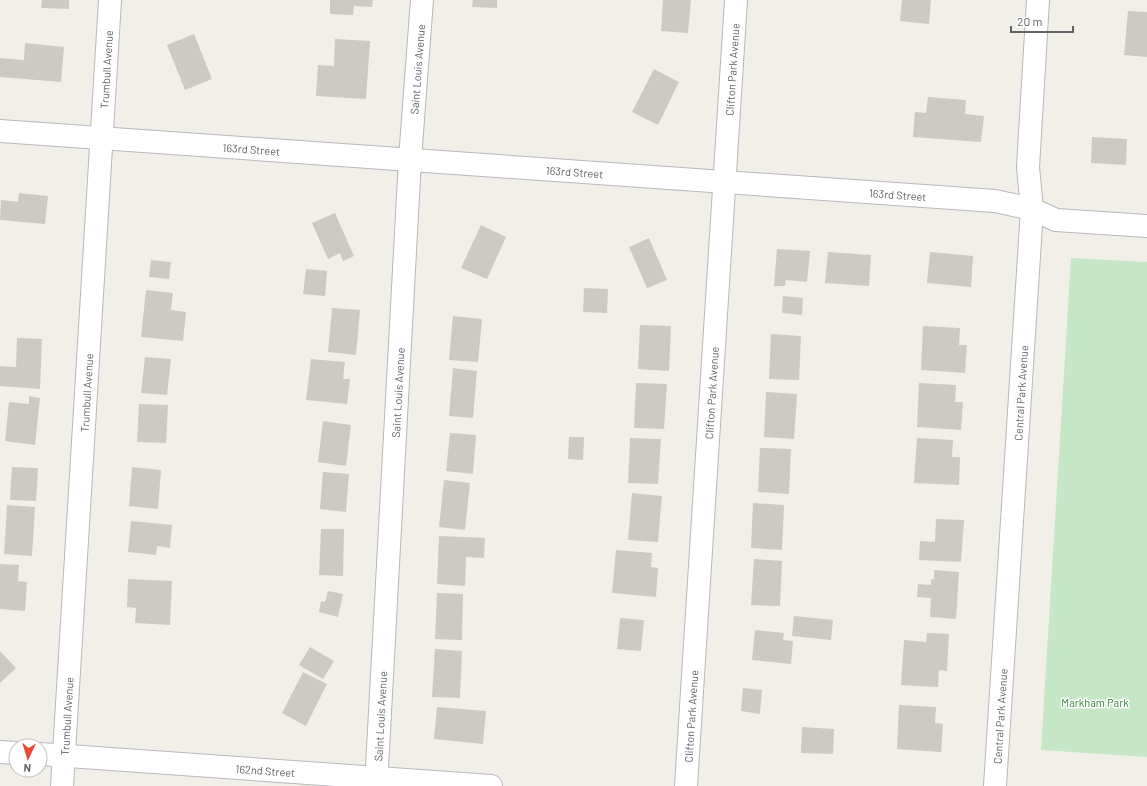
<svg xmlns="http://www.w3.org/2000/svg" width="1147" height="786" viewBox="0 0 1147 786" font-family="Barlow,sans-serif">
	<style>
		.green { fill: #c5e7c6 }
		.building { fill: #cccac5 }
		.lines { fill: none; stroke-linecap: round; stroke-linejoin: round }
		.minor-casing { stroke: #b5b8bc; stroke-width: 24 }
		.minor { stroke: #fff; stroke-width: 22 }
		.labels { text-anchor: middle; dominant-baseline: central; stroke-width: 3; stroke-linejoin: round; paint-order: stroke }
		.street-label { font-size: 11px; fill: #5f6368; stroke: #fff }
		.park-label { font-size: 11px; fill: #35813b; stroke: #fff }
	</style>
	<rect width="100%" height="100%" fill="#f1efe8"/>
	<!-- green -->
	<path class="green" d="M1071 258 1147 262V757L1041 750Z"/>
	<!-- building -->
	<path class="building" d="M42 0H69V9L41 8Z
		M330 0H373L372 7 354 6 353 15 330 14Z
		M473 0H497V8L472 7Z
		M663 0H691L688 33 661 31Z
		M902 0H931L929 24 900 21Z
		M1128 11 1147 12V57L1124 55Z
		M194 34 212 79 185 90 167 45Z
		M335 39 370 41 366 99 316 96 318 65 334 66Z
		M25 43 64 47 61 82 0 77V58L24 60Z
		M654 69 679 82 658 125 632 112Z
		M928 97 966 100 965 114 984 116 981 142 913 137 915 112 926 113Z
		M1092 137 1127 139 1126 165 1091 163Z
		M19 193 48 196 45 224 0 220 1 200 18 202Z
		M335 213 354 256 343 261 340 253 328 259 312 223Z
		M481 225 506 237 487 279 461 268Z
		M649 238 667 280 647 288 629 247Z
		M777 249 810 251 807 282 786 280 785 286H774Z
		M828 252 871 255 869 286 825 283Z
		M930 252 973 256 971 287 927 283Z
		M151 260 171 262 169 279 149 277Z
		M306 269 327 271 325 296 303 294Z
		M584 288 608 289 607 313 583 312Z
		M146 290 173 293 171 310 186 312 183 341 141 337Z
		M783 296 803 298 802 315 782 313Z
		M332 308 360 310 356 355 328 352Z
		M453 316 482 319 478 362 449 360Z
		M640 325 671 326 669 371 638 369Z
		M923 326 960 328 959 345H967L965 373 921 370Z
		M771 334 801 336 799 380 769 379Z
		M17 338 42 339 40 389 0 386V366L16 367Z
		M145 357 171 359 167 395 141 393Z
		M311 359 345 362 343 379H350L347 404 306 400Z
		M453 368 477 371 473 418 449 416Z
		M636 383 667 384 664 429 634 428Z
		M919 383 956 385 955 402H963L961 430 917 427Z
		M766 392 797 394 794 439 764 437Z
		M29 396 40 398 35 445 5 441 9 402 29 404Z
		M139 404 168 405 166 443 137 442Z
		M323 421 351 425 346 466 318 462Z
		M450 433 476 435 473 474 446 471Z
		M569 437H584L583 460 568 459Z
		M630 438 661 439 658 484 628 483Z
		M917 438 953 440 952 457H960L959 485 914 483Z
		M760 448 791 449 789 494 758 492Z
		M12 467 38 468 36 501 10 500Z
		M132 467 161 470 158 509 129 506Z
		M323 472 349 474 346 512 320 509Z
		M444 480 470 483 465 530 439 527Z
		M632 493 662 496 658 542 628 540Z
		M753 503 784 505 782 550 751 548Z
		M7 505 35 507 32 556 4 554Z
		M936 519 964 520 961 562 919 560 920 541 935 542Z
		M131 521 172 525 170 548 157 546 156 555 128 552Z
		M321 529H344L343 576 319 575Z
		M439 536 485 538 484 558 466 557 465 586 437 584Z
		M616 550 652 553 651 567 658 568 656 597 612 593Z
		M754 559 782 561 780 606 751 605Z
		M0 564 19 565 18 581 27 582 25 611 0 609Z
		M934 570 959 572 956 619 930 617 931 598 917 597 918 584 931 585V579H934Z
		M128 579 172 581 170 625 135 623 136 608 127 607Z
		M328 591 343 594 338 617 319 612 321 601 325 602Z
		M437 593 463 594 462 640 435 639Z
		M794 616 833 620 831 640 792 636Z
		M620 618 644 620 641 651 617 649Z
		M755 630 784 633 783 640 793 641 791 664 752 660Z
		M927 633 949 634 947 671 939 670 938 687 901 685 904 640 926 642Z
		M310 647 334 661 323 679 299 665Z
		M435 649 462 651 460 698 432 697Z
		M0 651 16 668 0 683Z
		M303 672 327 684 306 726 282 713Z
		M743 688 762 690 760 714 741 711Z
		M899 705 936 707 935 723 943 724 941 752 897 749Z
		M437 707 486 711 483 744 434 739Z
		M802 727 834 729 833 754 801 753Z"/>
	<g class="lines">
		<!-- minor casing -->
		<g class="minor-casing">
			<g id="minor">
				<path id="s1" d="M0 131 995 201 1032 209 1056 220 1147 226"/>
				<path d="M0 752 16 753"/>
				<path id="s2" d="M40 754 491 786"/>
				<path id="s3" d="M62 786 110 0"/>
				<path id="s4" d="M376 786 410 159 422 0"/>
				<path id="s5" d="M686 786 736 0"/>
				<path id="s6" d="M995 786 1032 209 1028 167 1038 0"/>
			</g>
		</g>
		<!-- minor -->
		<use href="#minor" class="minor"/>
	</g>
	<g class="labels">
		<!-- street labels -->
		<g class="street-label">
			<text stroke="none"><textPath href="#s4" startOffset="718">Saint Louis Avenue</textPath></text>
			<text stroke="none"><textPath href="#s3" startOffset="718">Trumbull Avenue</textPath></text>
			<text stroke="none"><textPath href="#s5" startOffset="718">Clifton Park Avenue</textPath></text>
			<text stroke="none"><textPath href="#s1" startOffset="252">163rd Street</textPath></text>
			<text stroke="none"><textPath href="#s1" startOffset="576">163rd Street</textPath></text>
			<text stroke="none"><textPath href="#s1" startOffset="900">163rd Street</textPath></text>
			<text stroke="none"><textPath href="#s3" startOffset="394">Trumbull Avenue</textPath></text>
			<text stroke="none"><textPath href="#s4" startOffset="394">Saint Louis Avenue</textPath></text>
			<text stroke="none"><textPath href="#s5" startOffset="394">Clifton Park Avenue</textPath></text>
			<text stroke="none"><textPath href="#s6" startOffset="394">Central Park Avenue</textPath></text>
			<text stroke="none"><textPath href="#s3" startOffset="70">Trumbull Avenue</textPath></text>
			<text stroke="none"><textPath href="#s4" startOffset="70">Saint Louis Avenue</textPath></text>
			<text stroke="none"><textPath href="#s5" startOffset="70">Clifton Park Avenue</textPath></text>
			<text stroke="none"><textPath href="#s6" startOffset="70">Central Park Avenue</textPath></text>
			<text stroke="none"><textPath href="#s2" startOffset="226">162nd Street</textPath></text>
		</g>
		<!-- park labels -->
		<g class="park-label">
			<text x="1095" y="702">Markham Park</text>
		</g>
	</g>
	<!-- north arrow -->
	<g transform="translate(28 758) rotate(184)"><circle r="19" fill="#ffffff" stroke="#bfc1c3"/>
	<path d="M0-3L7 15L0 10L-7 15Z" fill="#e84a37"/>
	<text y="-6" font-size="11" font-weight="bold" text-anchor="middle" fill="#5f6368">N</text>
	</g>
	<!-- scale -->
	<path d="M1011 26v6h62v-6" fill="none" stroke="#5f6368" stroke-width="2"/>
	<text x="1017" y="26" font-size="12" fill="#5f6368" stroke="#ffffff" stroke-width="3" paint-order="stroke">20 m</text>
</svg>
